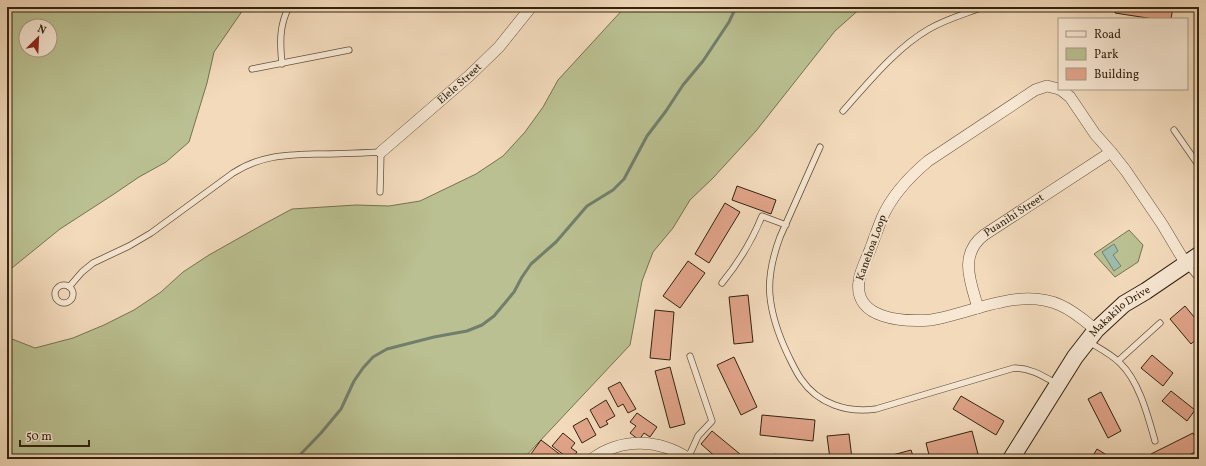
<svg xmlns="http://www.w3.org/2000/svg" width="1206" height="466" viewBox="0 0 1206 466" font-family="Vollkorn,serif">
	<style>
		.green { fill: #bac091; stroke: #767250; fill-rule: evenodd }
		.water { fill: #9cbbab; stroke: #727e6c }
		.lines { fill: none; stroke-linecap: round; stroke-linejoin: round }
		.stream { stroke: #727e6c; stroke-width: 3 }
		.building { fill: #e1a48a; stroke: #33230e }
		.service-casing { stroke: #635139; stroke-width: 7 }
		.minor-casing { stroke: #635139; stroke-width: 12 }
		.secondary-casing { stroke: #33230e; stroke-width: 18 }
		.service { stroke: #f7e7d3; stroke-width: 5.5 }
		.minor { stroke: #f7e7d3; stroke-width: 11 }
		.secondary { stroke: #f7e7d3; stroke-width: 16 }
		.labels { text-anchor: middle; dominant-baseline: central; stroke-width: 4; stroke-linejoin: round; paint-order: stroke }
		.street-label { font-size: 11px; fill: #33230e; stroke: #f7e7d3 }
	</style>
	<rect width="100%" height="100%" fill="#f2dabb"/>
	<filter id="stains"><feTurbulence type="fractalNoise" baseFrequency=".005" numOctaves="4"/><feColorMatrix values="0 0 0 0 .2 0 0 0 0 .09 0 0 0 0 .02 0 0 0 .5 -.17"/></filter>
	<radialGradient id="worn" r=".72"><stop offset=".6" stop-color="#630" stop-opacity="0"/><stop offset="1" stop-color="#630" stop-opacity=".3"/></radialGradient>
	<!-- green -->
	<path class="green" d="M7 7H245L214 52 207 83 189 142 166 162 139 177 114 194 60 229 7 272ZM26 26H50V50H26Z
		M625 7H862L835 31 756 131 713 178 690 200 673 228 653 252 642 281 630 345 523 459H7V337L35 348 73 338 104 325 134 310 161 292 183 272 209 255 264 224 292 209 356 205 389 206 420 201 476 174 503 156 525 132 543 107 558 80Z
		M1129 230 1143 245 1138 262 1115 277 1094 254Z"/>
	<!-- water -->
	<path class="water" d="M1114 244 1118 251 1113 255 1121 266 1114 271 1102 252Z"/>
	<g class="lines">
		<!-- stream -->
		<path class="stream" d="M296 459 321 433 341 409 354 381 363 368 373 357 387 349 434 337 467 331 482 325 494 316 514 292 522 277 531 264 556 242 587 206 613 190 624 179 647 136 666 111 683 85 703 61 729 22 736 7"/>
	</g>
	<!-- building -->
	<path class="building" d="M1116 7H1173L1171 19H1154L1115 13Z
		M737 186 776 200 771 214 732 200Z
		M725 203 740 212 709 263 695 254Z
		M688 261 705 273 680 308 663 296Z
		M748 295 753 342 734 344 729 297Z
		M1185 306 1199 323V337L1191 344 1170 319Z
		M655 310 674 312 670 360 650 358Z
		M1199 348V358L1194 352Z
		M1152 355 1173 373 1163 386 1141 368Z
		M734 357 757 407 741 415 717 365Z
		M670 367 685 424 670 428 655 371Z
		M620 382 636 409 628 413 623 404 618 407 608 388Z
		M1171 391 1195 410 1187 421 1162 401Z
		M1101 392 1121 431 1108 438 1088 399Z
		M961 396 1004 421 996 435 953 409Z
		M606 400 615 416 606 421 608 424 600 428 590 410Z
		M637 413 657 427 650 437 644 433 639 440 630 433 636 426 630 422Z
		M762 415 815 420 813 441 760 435Z
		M587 418 596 435 582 443 573 426Z
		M712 431 746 459H718L701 444Z
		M972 431 978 454 957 459H930L926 443Z
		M563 433 575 443 571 448 577 452 572 459H569L552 446Z
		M1193 433 1199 445V450L1181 459H1154L1151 454Z
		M849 434 852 459H830L827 436Z
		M541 440 566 459H530L528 458Z
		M1097 449 1113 459H1091Z
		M911 450 914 459H878Z
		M775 454 783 459H772Z"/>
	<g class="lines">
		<!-- service casing -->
		<g class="service-casing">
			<path id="service" d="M282 64C280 44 279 25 289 7
				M252 69 349 50
				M843 111C868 83 896 48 929 29 946 19 965 14 983 7
				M1174 130 1199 166
				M820 147 780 237C773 256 768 276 770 296 772 318 779 336 788 355 792 363 796 372 801 379 818 404 847 413 876 409L1014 368C1031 368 1043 376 1057 384
				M1187 265 1199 279
				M722 283C739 262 752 241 762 216L786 225
				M55 294a9 9 0 1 1 18 0a9 9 0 1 1-18 0Z
				M69 287 82 272 93 263 129 246 151 233 233 173C261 155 286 155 319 154 339 154 360 153 381 152L380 192
				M1089 342C1099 348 1111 354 1120 363 1139 381 1148 416 1155 441
				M1118 361 1160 323
				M688 458 698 436 712 421 690 356"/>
		</g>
		<!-- minor casing -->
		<g class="minor-casing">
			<g id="minor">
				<path d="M1059 89 1047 86 1035 90 928 161C909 177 892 195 882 218 878 228 874 239 870 250 866 260 860 271 859 281 853 320 905 322 931 320 972 313 1020 287 1060 305 1074 311 1085 321 1096 330"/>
				<path d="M1060 89 1070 97 1095 134 1111 152 1126 171 1162 224 1186 264"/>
				<path id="s1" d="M381 152 469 76 499 47 531 7"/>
				<path id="s2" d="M978 308C971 283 958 255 984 235L1111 152"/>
				<path d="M592 459C622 437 660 439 689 459"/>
			</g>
		</g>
		<!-- secondary casing -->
		<g class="secondary-casing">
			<g id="secondary">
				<path id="s3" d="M1011 459 1075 357 1096 330 1124 304 1146 291 1199 255"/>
			</g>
		</g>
		<!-- service -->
		<use href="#service" class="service"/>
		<!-- minor -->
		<use href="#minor" class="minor"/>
		<!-- secondary -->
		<use href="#secondary" class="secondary"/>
	</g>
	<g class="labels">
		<!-- street labels -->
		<g class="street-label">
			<text stroke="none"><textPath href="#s1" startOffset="104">Elele Street</textPath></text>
			<text stroke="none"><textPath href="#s2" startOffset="115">Puanihi Street</textPath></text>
			<text transform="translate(872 248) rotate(-70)">Kanehoa Loop</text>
			<text stroke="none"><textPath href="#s3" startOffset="185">Makakilo Drive</textPath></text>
		</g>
	</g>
	<!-- margin -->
	<rect width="1206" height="466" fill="none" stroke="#f2dabb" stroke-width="24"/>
	<rect x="8" y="8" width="1190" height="450" fill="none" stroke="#33230e" stroke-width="2"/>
	<rect x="12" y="12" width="1182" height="442" fill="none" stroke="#33230e"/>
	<!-- legend -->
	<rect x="1058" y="18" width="130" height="72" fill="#f7e7d3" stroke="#a99984"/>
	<rect x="1066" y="31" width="20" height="6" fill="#f7e7d3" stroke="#a99984"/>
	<text x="1094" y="38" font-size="12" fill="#33230e">Road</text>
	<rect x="1066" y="48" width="20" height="12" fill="#bac091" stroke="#a99984"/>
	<text x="1094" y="58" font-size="12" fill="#33230e">Park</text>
	<rect x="1066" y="68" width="20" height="12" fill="#e1a48a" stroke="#a99984"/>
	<text x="1094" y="78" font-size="12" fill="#33230e">Building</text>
	<!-- north arrow -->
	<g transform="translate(38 38) rotate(24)"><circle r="19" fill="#f7e7d3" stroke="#a99984"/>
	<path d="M0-3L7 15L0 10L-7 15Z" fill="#8f2418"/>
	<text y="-6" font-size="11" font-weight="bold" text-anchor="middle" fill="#33230e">N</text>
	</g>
	<!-- scale -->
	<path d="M20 440v6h69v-6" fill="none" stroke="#33230e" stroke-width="2"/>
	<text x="26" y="440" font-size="12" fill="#33230e" stroke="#f7e7d3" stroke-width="3" paint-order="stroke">50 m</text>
	<rect width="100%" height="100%" filter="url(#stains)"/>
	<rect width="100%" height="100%" fill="url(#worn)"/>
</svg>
